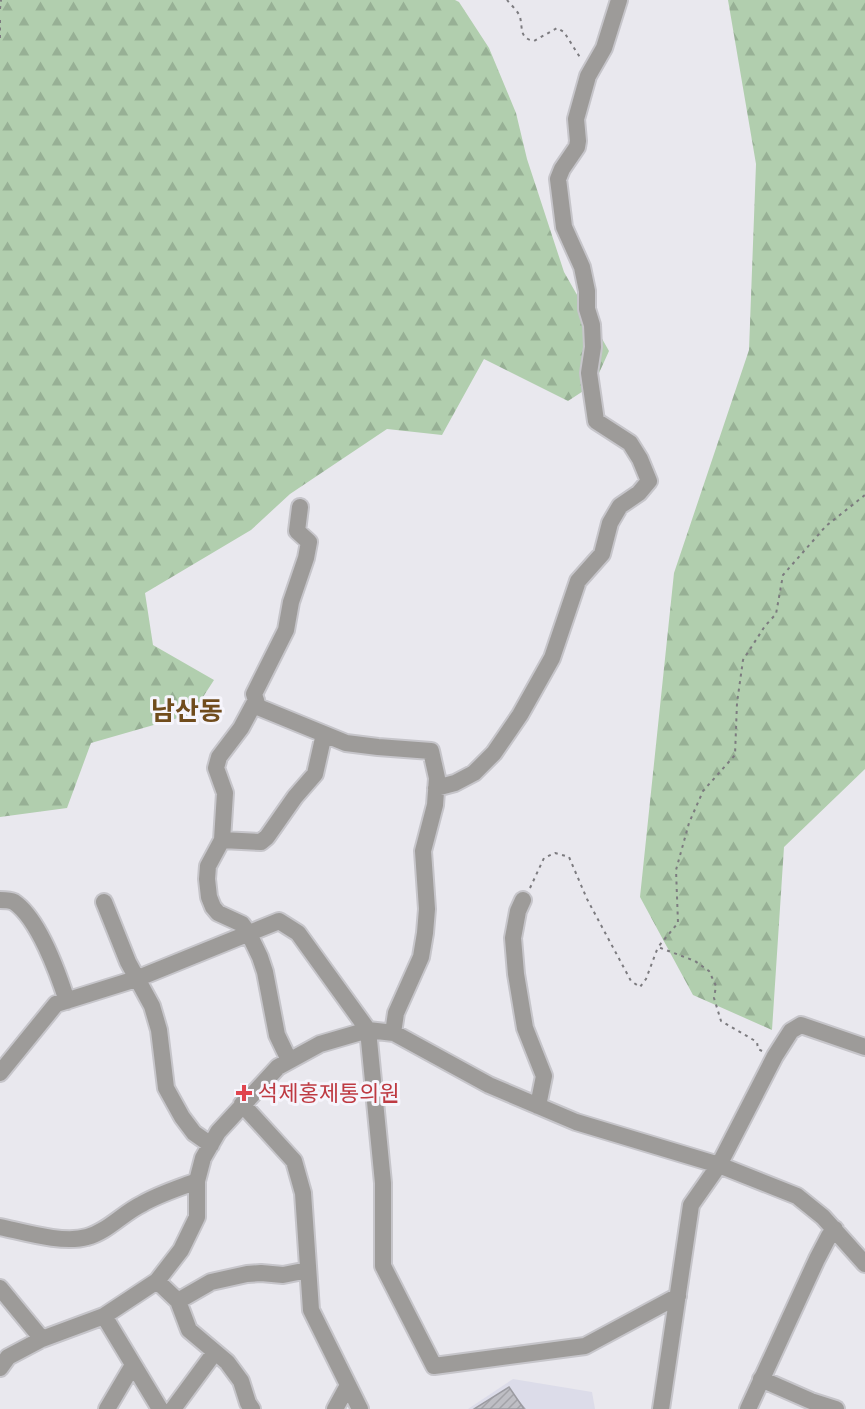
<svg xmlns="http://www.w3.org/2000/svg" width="865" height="1409" viewBox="0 0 865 1409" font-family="Figtree,'Noto Sans KR',sans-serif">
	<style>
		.built { fill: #dcdce9 }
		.forest { fill: url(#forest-firs) }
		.shadow { fill: #0003 }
		.building { fill: url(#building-hatch); stroke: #9b9ba1; stroke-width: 1.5 }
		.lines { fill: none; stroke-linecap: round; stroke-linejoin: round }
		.minor-casing { stroke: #c6c5ca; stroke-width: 20 }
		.path { stroke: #7c7b7f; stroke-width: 2; stroke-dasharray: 3 4.5; stroke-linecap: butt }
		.minor { stroke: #9d9b99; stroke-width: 16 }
		.health-dot { fill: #e0444e; stroke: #f6f5fc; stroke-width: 2 }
		.labels { text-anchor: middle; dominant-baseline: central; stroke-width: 6; stroke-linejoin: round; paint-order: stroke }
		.health-label { font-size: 22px; fill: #be3a42; stroke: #f6f5fc; text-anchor: start }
		.quarter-label { font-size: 26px; font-weight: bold; fill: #704c1c; stroke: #f6f5fc }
	</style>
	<defs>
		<pattern id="forest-firs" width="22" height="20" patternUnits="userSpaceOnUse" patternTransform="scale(1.5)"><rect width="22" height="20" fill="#b1ceae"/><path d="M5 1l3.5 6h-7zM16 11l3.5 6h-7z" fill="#97b095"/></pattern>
		<pattern id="building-hatch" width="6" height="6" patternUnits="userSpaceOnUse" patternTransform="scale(1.5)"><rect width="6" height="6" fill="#bebec4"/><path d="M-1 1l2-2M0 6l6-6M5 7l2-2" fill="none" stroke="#a2a2a7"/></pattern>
	</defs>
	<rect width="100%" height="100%" fill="#e9e8ee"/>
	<!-- built -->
	<path class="built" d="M513 1379 592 1392 595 1409H468Z"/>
	<!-- forest -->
	<path class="forest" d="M0 0H455L459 2 489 48 516 113 527 159 564 272 609 351 594 384 568 401 484 359 442 435 387 429 290 494 251 530 145 593 153 645 214 680 192 714 91 743 67 808 0 817Z
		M728 0H865V769L784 847 772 1030 693 995 640 897 674 573 749 350 756 164Z"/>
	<!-- shadow -->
	<path class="shadow" d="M509 1389 526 1409H477Z"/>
	<!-- building -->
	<path class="building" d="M509 1387 524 1409H474Z"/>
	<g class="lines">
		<!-- minor casing -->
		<g class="minor-casing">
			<path id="minor" d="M300 507 297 531 309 542 306 558 291 602 286 630 254 694 258 707 346 743 378 747 431 751 437 778 435 805 423 851 427 909 425 933 421 957 396 1013 393 1033
				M256 700 241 728 219 757 216 768 225 793 222 840 208 866 207 879 209 897 213 907 218 913 242 924 249 934 260 957 265 972 277 1035 289 1060
				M436 788 455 783 474 773 494 753 520 715 552 658 578 581 602 554 610 523 620 506 639 493 649 481 640 459 630 443 596 421 589 373 593 347 592 325 587 309V291L582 267 564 227 558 179 562 169 577 147 578 141 576 119 588 76 604 48 619 0
				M222 840 261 842 267 837 295 797 315 774 324 734
				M0 900C5 900 10 900 14 902 38 918 58 973 67 1001
				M523 900 518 911 513 938 516 974 525 1028 544 1076 538 1106
				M104 902 128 962 152 1006 159 1030 166 1088 182 1117 194 1133 211 1145
				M0 1073 56 1004 136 979 279 921 298 933 368 1030 383 1183V1266L434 1366 585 1346 678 1296
				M242 1104 294 1161 303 1193 311 1310 360 1409
				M0 1227C24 1232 63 1244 87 1237 107 1232 123 1213 142 1204 159 1194 179 1188 197 1181
				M157 1281 178 1301 189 1330 227 1362 241 1381 248 1403 252 1409
				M0 1288 42 1339
				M178 1301 211 1282 247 1274 261 1273 283 1275 308 1270
				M104 1316 160 1409
				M0 1368 8 1357 42 1339 104 1316 157 1281 181 1250 197 1217V1181L203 1158 218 1132 278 1067 320 1044 368 1030 394 1033 489 1085 576 1122 719 1165 797 1196 823 1217 865 1264
				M761 1379 811 1401 836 1409
				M107 1409 133 1365
				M173 1409 215 1352
				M335 1409 347 1387
				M661 1409 691 1205 719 1165 775 1056 791 1031 801 1025 865 1047
				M748 1409 817 1259 829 1236 835 1229"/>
		</g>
		<!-- path -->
		<path class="path" d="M507 0C511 5 518 11 520 17 523 29 519 38 534 41L557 28 564 32 581 59
			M0 9 1 0
			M0 20V42
			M530 888 544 858 555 853 569 857 587 899 631 981 640 987 646 979 658 947
			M762 1051 758 1049 757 1042 721 1021 714 998 716 986 709 971 695 961 658 947 678 923 676 870 689 823 703 791 735 755 737 703 743 660 765 626 776 614 783 575 826 526 865 495"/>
		<!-- minor -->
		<use href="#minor" class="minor"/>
	</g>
	<!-- markers -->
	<path class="health-dot" d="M241 1084h6v6h6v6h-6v6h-6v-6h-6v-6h6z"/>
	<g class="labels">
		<!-- health labels -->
		<g class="health-label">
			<text x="258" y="1093">석제홍제통의원</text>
		</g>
		<!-- quarter labels -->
		<g class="quarter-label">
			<text x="187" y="711">남산동</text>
		</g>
	</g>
</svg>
